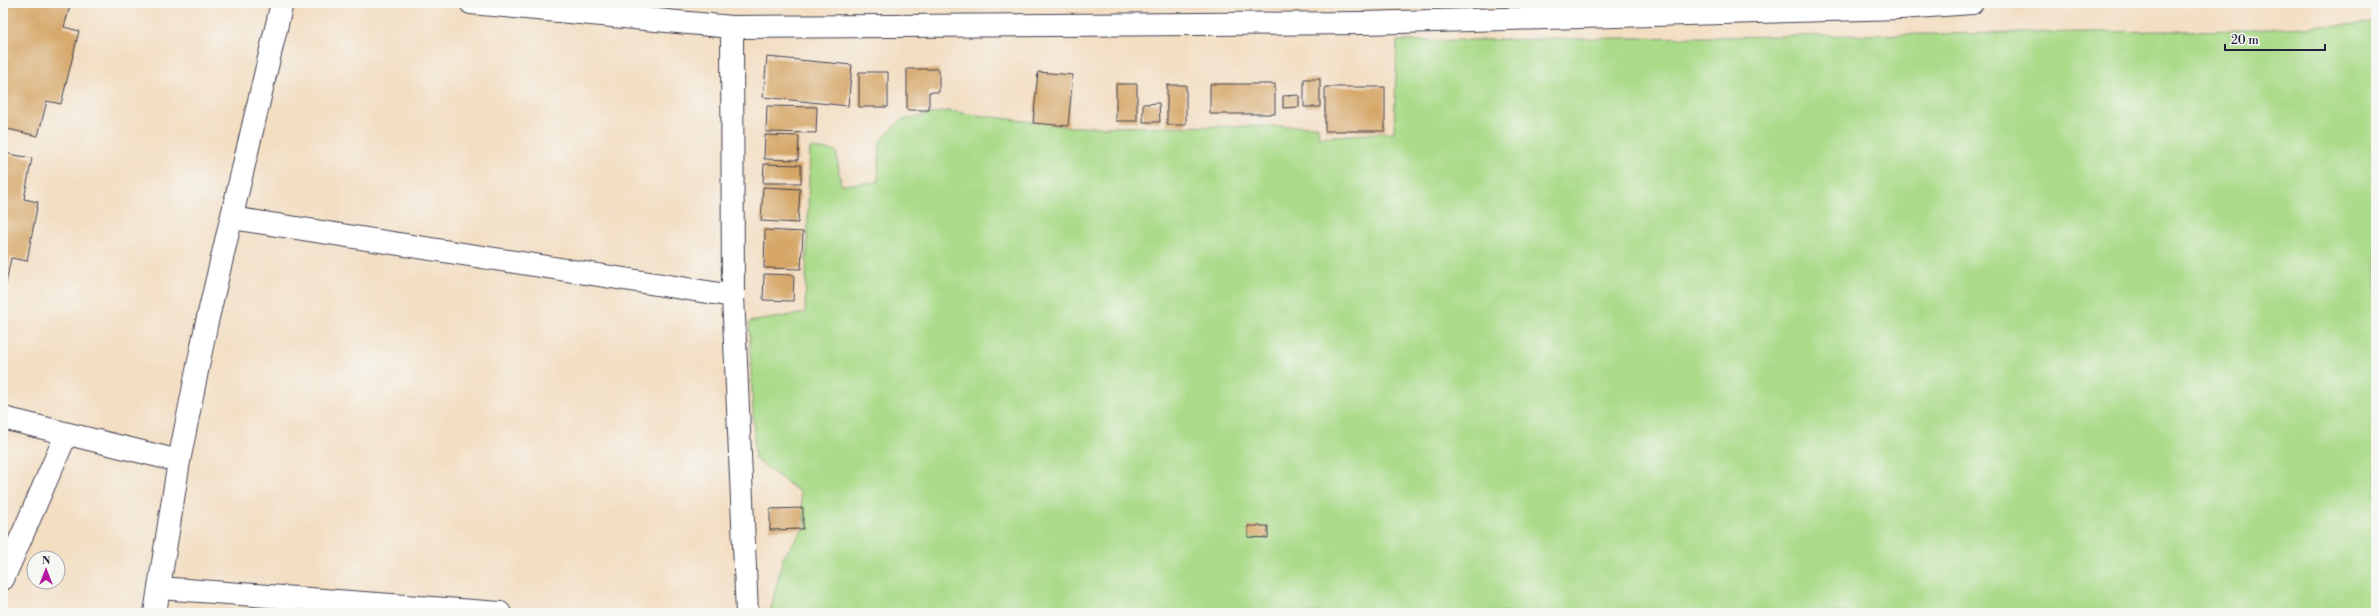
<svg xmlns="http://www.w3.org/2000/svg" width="2379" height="616" viewBox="0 0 2379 616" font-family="'Libre Bodoni',serif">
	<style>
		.green { fill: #aadb89; stroke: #667e62 }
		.building { fill: #d5a666 }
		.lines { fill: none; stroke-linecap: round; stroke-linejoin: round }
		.street-casing { stroke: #413e4f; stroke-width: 24 }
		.secondary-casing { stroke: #413e4f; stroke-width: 24 }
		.street { stroke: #fff; stroke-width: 22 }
		.secondary { stroke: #fff; stroke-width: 22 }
	</style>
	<rect width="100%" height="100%" fill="#f6f6f2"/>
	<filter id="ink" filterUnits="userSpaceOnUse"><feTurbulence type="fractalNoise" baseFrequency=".025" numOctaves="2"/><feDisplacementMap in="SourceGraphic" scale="8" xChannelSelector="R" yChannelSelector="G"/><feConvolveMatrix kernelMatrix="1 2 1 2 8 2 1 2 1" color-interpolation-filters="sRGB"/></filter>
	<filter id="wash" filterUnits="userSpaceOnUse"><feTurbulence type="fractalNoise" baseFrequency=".012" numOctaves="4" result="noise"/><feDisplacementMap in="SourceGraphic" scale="16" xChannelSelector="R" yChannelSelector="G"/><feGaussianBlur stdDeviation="0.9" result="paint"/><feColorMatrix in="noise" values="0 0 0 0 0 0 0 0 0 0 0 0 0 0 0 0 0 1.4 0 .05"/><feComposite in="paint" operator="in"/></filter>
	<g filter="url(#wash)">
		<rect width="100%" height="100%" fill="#f3dec2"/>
		<!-- green -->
		<path class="green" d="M2376 23V613H770L783 558 805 526 800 492 755 459 749 322 805 313 810 148 836 151 841 185 878 182 880 141 901 120 947 111 1071 127 1318 126 1319 137 1394 132 1397 41 2249 30Z"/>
		<g id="blocks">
			<!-- building -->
			<path class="building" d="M3 3H71L64 27 79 31 61 104 47 101 38 136 3 128Z
				M767 57 852 65 848 106 763 97Z
				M907 69H939V92H929V110H907Z
				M859 72H888V107H859Z
				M1038 72 1073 75 1068 126 1033 123Z
				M1304 79H1320V107H1304Z
				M1116 84H1137V121H1116Z
				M1210 84H1275V114H1210Z
				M1167 85H1186V125H1167Z
				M1325 87H1385V131H1325Z
				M1299 95V107L1283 108V96Z
				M1159 103 1160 122H1143V104Z
				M767 106 817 107 816 133 766 132Z
				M765 135 799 136 798 160 764 159Z
				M3 153 32 158 24 199 38 202 27 261 11 258 4 293Z
				M764 164 801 165V183H763Z
				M763 187 800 189 798 223 761 221Z
				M765 230 803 232 801 269 764 268Z
				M764 274 794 275 793 301 763 300Z
				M803 508V529L770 530V509Z
				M1248 526H1268V538L1248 537Z"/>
		</g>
	</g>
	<g filter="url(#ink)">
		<use href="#blocks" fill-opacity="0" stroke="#413e4f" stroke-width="1"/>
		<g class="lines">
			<!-- street casing -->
			<g class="street-casing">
				<path id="street" d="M471 3 732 27 1364 23 1901 8 1972 3
					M732 27 733 296 747 613
					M232 218 733 296
					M3 418 179 461
					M3 579 66 435
					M159 588 500 613"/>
			</g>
			<!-- secondary casing -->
			<g class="secondary-casing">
				<path id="secondary" d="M155 613 179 461 206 326 282 3"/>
			</g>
			<!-- street -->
			<use href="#street" class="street"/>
			<!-- secondary -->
			<use href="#secondary" class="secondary"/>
		</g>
	</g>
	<!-- margin -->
	<rect width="2379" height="616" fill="none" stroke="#f6f6f2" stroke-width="16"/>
	<!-- north arrow -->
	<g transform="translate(46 570)"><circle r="19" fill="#f6f6f2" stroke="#a1a1a9"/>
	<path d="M0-3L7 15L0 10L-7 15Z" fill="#b5179e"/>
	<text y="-6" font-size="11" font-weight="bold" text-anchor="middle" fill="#22223b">N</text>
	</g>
	<!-- scale -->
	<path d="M2225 44v6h100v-6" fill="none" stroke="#22223b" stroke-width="2"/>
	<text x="2231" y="44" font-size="12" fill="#22223b" stroke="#f6f6f2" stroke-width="3" paint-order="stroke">20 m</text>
</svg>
